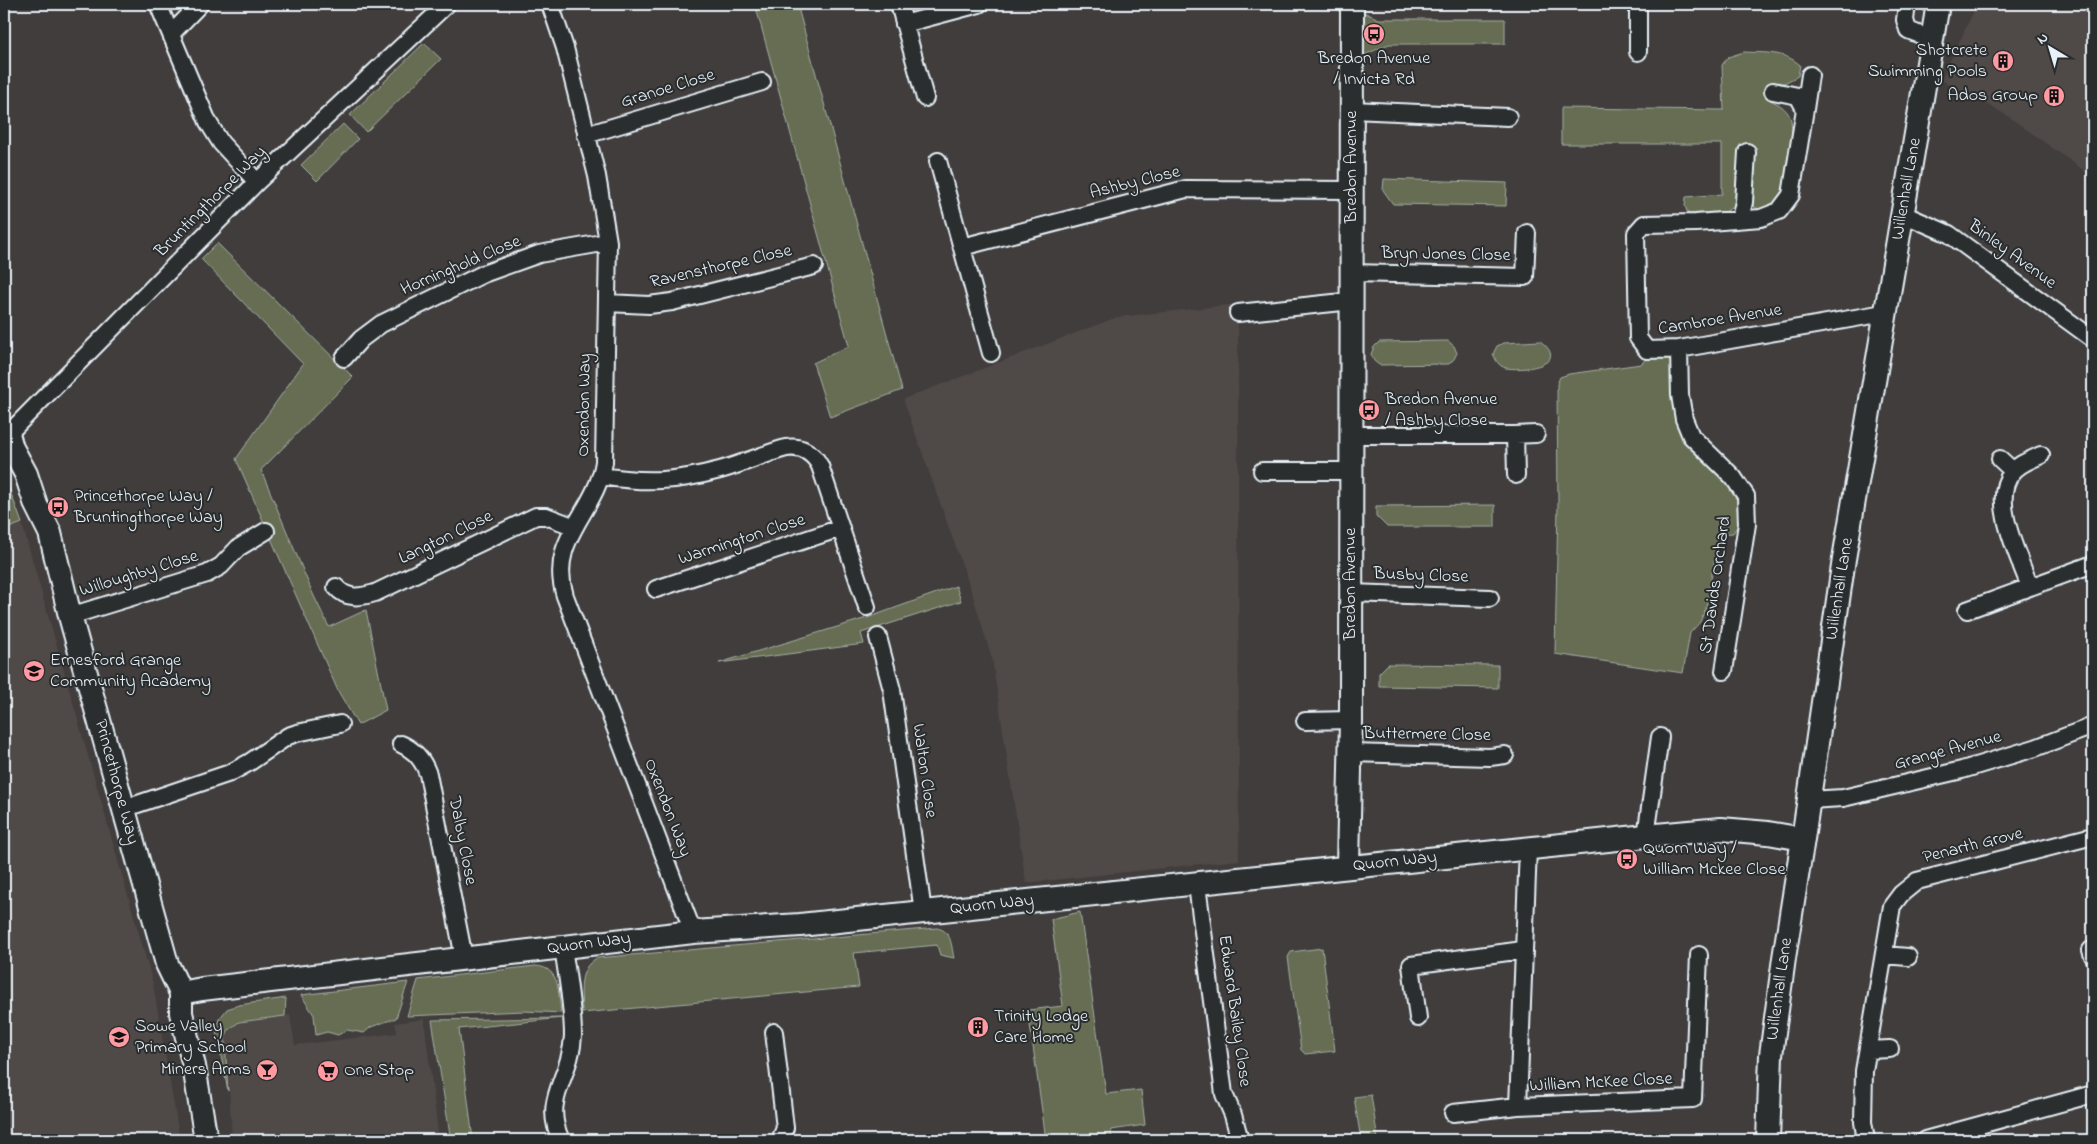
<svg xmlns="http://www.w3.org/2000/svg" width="2097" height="1144" viewBox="0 0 2097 1144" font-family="'Indie Flower',sans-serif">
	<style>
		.built { fill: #504846 }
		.green { fill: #666d53; stroke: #a7afa6 }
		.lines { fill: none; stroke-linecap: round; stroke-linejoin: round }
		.street-casing { stroke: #e8f1f8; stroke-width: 20 }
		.secondary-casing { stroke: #e8f1f8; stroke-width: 26 }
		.street { stroke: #2a2d2e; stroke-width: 16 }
		.secondary { stroke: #2a2d2e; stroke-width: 22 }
		.labels { text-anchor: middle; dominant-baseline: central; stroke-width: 4; stroke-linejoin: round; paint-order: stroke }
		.poi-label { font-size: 18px; fill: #e8f1f8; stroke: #2a2d2e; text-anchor: start }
		.street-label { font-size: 18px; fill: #e8f1f8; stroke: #2a2d2e }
	</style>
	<rect width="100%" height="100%" fill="#403d3c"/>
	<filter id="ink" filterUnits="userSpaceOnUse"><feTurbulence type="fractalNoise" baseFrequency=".02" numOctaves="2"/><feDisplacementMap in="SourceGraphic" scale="10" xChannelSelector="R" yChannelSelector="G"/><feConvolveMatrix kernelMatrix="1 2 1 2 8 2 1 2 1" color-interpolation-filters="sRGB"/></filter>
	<g filter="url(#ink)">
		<!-- built -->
		<path class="built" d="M1977 4H2093V177L2006 115 1941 80Z
			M1238 304 1239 860 1026 883 992 659 972 593 903 399 1117 317Z
			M4 475 19 513 153 983 180 1140H4Z
			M290 1015 295 1045 397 1033 395 1023 424 1019 439 1140H232L226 1034 228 1030 239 1022Z"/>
		<!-- green -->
		<path class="green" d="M755 4H797L902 390 830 417 813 363 849 346Z
			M1361 11 1379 19H1505V44H1389L1362 56Z
			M424 43 441 59 366 132 350 115Z
			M1744 52C1763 53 1785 51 1800 65L1798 76 1784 83 1771 85 1770 100C1779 104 1786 108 1790 117 1796 129 1786 191 1777 201 1773 206 1767 209 1761 211L1753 206 1751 194 1755 151H1741L1734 206 1725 212 1688 214 1685 206 1686 197 1722 194V144H1561V108L1724 110 1722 65 1728 57Z
			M343 124 358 139 317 181 301 165Z
			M1384 179 1507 183 1506 206 1393 204 1383 190Z
			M217 243 353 377 261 470 313 594 329 627 366 610 386 710 358 725 338 691 236 459 303 364 201 259Z
			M1448 341 1454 346 1457 353 1454 359 1449 364 1379 365 1374 361 1371 354 1374 347 1379 342Z
			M1540 341C1572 365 1523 371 1506 368 1498 366 1496 360 1493 354L1497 346 1504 343Z
			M1674 354 1676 419 1729 481 1738 500V525L1733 533 1719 534 1706 608 1700 622 1690 633 1683 673 1555 654 1558 504 1557 384 1560 377 1569 374 1641 364 1649 356Z
			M4 475 22 523 4 530Z
			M1495 505V527H1387L1376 516V506Z
			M956 586 961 601 861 633 864 644 719 663 870 617Z
			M1388 664 1498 665V688L1379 686V673Z
			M1080 912 1106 1094 1141 1090 1145 1125 1111 1130 1112 1140H1046L1028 1010 1063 1006 1051 919Z
			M937 928C952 931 951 945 954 958L940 955 937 945 854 953 859 987 582 1013C582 994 576 969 597 958Z
			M1322 948 1335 1051 1305 1054 1301 1050 1288 957 1291 952Z
			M535 966C561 967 558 993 561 1013L524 1011 407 1016 418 980Z
			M408 982 396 1018 371 1027 364 1033 347 1030 338 1035 327 1032 316 1035 314 1015 301 995Z
			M286 998 285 1016 239 1022 228 1030 225 1039 228 1091 216 1031 219 1019 227 1009 239 1005Z
			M562 1018 459 1029 473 1140H448L450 1135 432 1020Z
			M1371 1095 1378 1140H1361L1354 1097Z"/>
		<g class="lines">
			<!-- street casing -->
			<g class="street-casing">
				<path id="street" d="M158 4 208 122 221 143 257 182
					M550 4 565 48 597 176 608 242 604 462C596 513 547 539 565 596L693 932
					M899 4 925 98
					M1638 4V52
					M1907 4 1905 20 1908 30 1933 40
					M904 24 979 4
					M172 33 200 4
					M1773 91 1798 96 1805 109 1791 195 1779 211 1761 218 1696 223 1644 224 1636 233 1638 338 1647 350 1679 349 1884 313
					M1805 109 1810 75
					M1352 110 1508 117
					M586 135 762 82
					M938 161 991 353
					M1903 214 1949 234 2093 339
					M1740 219 1744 202 1747 152
					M962 247 1186 189 1352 190
					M1351 273 1525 277 1527 233
					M607 303 649 305 672 302 814 266
					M1238 313 1352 301
					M1679 349 1680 395 1684 419 1691 436 1733 477 1746 496 1747 524 1724 671
					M344 358 361 339 381 324 483 274 539 254 608 242
					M8 434 257 182 447 4
					M1351 435H1515L1516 475
					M1515 435 1536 434
					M2000 459 2013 471
					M1262 471H1351
					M601 476C646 483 675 482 720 470 742 464 764 454 786 448 801 446 813 452 820 466L867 607
					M336 587C347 600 361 597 375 593L536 516H546L575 527
					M2030 587C2020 559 1989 499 2012 473 2019 463 2031 460 2041 455
					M656 589 841 528
					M1351 593 1490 598
					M1967 610 2093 564
					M70 616 207 574 221 566 238 548 266 531
					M878 637 892 690 923 912
					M1305 721 1351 720
					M401 744C415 750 423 760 428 774L464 958
					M1350 753 1490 757 1505 755
					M1809 800 1843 798 1962 770 2035 748 2093 726
					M123 809 230 773 250 762 288 736 297 733 340 724
					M1646 836 1660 737
					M1197 885 1224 1094 1233 1115 1240 1140
					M2091 950 2093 956
					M1884 955 1908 957
					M1418 1018 1411 965 1523 950
					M774 1032 785 1128 780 1140
					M1868 1050 1890 1049
					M1518 1106 1528 848
					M1453 1113 1518 1106 1693 1099 1699 955
					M561 1140C541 1099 571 1078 573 1036 573 1007 567 976 563 947
					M1866 1140 1863 1122 1864 1071 1892 906 1901 894 1917 881 2093 836
					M1925 1140 2093 1094"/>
			</g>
			<!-- secondary casing -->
			<g class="secondary-casing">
				<path id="secondary" d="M4 432 8 434 12 448 26 474 36 505 50 533 70 616 167 964 181 993V1013L194 1066 206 1140
					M1348 867 1351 720 1352 4
					M181 993 202 989 693 932 800 925 1646 836 1721 829 1768 833 1803 839
					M1768 1140 1771 1055 1784 958 1803 839 1844 559 1938 4"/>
			</g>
			<!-- street -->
			<use href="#street" class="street"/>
			<!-- secondary -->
			<use href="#secondary" class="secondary"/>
		</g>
	</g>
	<!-- icons -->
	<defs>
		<g id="bus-disc" transform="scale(1.125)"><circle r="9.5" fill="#ff9aa2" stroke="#2a2d2e"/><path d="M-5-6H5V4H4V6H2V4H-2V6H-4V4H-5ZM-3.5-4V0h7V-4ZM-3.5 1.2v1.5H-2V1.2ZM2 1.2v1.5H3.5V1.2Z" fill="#111"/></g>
		<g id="building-disc" transform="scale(1.125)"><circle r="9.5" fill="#ff9aa2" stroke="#2a2d2e"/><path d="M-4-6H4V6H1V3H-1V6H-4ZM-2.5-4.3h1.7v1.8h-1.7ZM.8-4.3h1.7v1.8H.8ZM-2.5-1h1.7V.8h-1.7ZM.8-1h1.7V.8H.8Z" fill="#111"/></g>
		<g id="school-disc" transform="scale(1.125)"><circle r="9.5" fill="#ff9aa2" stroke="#2a2d2e"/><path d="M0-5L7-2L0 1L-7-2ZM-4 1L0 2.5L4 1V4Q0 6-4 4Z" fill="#111"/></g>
		<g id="bar-disc" transform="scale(1.125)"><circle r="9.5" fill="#ff9aa2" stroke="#2a2d2e"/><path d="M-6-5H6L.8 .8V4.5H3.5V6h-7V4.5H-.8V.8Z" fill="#111"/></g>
		<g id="supermarket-disc" transform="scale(1.125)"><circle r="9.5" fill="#ff9aa2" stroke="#2a2d2e"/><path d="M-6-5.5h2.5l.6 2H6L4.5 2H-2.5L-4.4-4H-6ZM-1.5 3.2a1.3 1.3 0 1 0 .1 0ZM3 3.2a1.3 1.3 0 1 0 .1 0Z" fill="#111"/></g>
	</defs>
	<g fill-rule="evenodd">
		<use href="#bus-disc" x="1374" y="34"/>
		<use href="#building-disc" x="2003" y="61"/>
		<use href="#building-disc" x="2054" y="96"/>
		<use href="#bus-disc" x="1369" y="410"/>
		<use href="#bus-disc" x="58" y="507"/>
		<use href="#school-disc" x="34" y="671"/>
		<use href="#bus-disc" x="1627" y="859"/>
		<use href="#building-disc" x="978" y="1027"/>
		<use href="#school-disc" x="119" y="1037"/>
		<use href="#bar-disc" x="267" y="1070"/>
		<use href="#supermarket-disc" x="328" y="1071"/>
	</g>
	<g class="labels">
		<!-- poi labels -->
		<g class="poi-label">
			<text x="1987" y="51" text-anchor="end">Shotcrete<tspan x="1987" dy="21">Swimming Pools</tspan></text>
			<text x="1374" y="59" text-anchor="middle">Bredon Avenue<tspan x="1374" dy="21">/ Invicta Rd</tspan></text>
			<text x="2038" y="96" text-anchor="end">Ados Group</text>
			<text x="1385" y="400">Bredon Avenue<tspan x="1385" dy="21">/ Ashby Close</tspan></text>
			<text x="74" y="497">Princethorpe Way /<tspan x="74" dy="21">Bruntingthorpe Way</tspan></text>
			<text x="50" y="661">Ernesford Grange<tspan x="50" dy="21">Community Academy</tspan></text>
			<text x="1643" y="849">Quorn Way /<tspan x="1643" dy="21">William Mckee Close</tspan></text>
			<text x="994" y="1017">Trinity Lodge<tspan x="994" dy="21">Care Home</tspan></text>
			<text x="135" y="1027">Sowe Valley<tspan x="135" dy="21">Primary School</tspan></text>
			<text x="251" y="1070" text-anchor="end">Miners Arms</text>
			<text x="344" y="1071">One Stop</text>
		</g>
		<!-- street labels -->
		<g class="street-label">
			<text transform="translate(668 89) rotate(-17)">Granoe Close</text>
			<text transform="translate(1352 167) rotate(-90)">Bredon Avenue</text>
			<text transform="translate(1135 183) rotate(-14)">Ashby Close</text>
			<text transform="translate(1907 189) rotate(-80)">Willenhall Lane</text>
			<text transform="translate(211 202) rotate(-45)">Bruntingthorpe Way</text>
			<text transform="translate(1446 255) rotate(1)">Bryn Jones Close</text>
			<text transform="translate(2012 255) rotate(36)">Binley Avenue</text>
			<text transform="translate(461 266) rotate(-23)">Horninghold Close</text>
			<text transform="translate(721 267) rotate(-13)">Ravensthorpe Close</text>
			<text transform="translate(1720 320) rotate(-9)">Carnbroe Avenue</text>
			<text transform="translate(585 405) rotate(-89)">Oxendon Way</text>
			<text transform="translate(446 538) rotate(-26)">Langton Close</text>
			<text transform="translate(742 540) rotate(-18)">Warmington Close</text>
			<text transform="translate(139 574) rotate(-17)">Willoughby Close</text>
			<text transform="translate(1421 576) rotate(2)">Busby Close</text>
			<text transform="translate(1351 584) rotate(-90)">Bredon Avenue</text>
			<text transform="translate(1716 585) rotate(-82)">St Davids Orchard</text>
			<text transform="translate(1840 589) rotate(-81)">Willenhall Lane</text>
			<text transform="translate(1427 735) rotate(1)">Buttermere Close</text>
			<text transform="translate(1948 751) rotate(-15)">Grange Avenue</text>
			<text transform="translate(924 771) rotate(82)">Walton Close</text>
			<text transform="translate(116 782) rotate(75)">Princethorpe Way</text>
			<text transform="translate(667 808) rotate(69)">Oxendon Way</text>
			<text transform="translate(462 841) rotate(79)">Dalby Close</text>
			<text transform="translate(1973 846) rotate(-14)">Penarth Grove</text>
			<text transform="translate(1395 862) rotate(-6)">Quorn Way</text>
			<text transform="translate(992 905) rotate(-6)">Quorn Way</text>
			<text transform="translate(589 944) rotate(-7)">Quorn Way</text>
			<text transform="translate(1780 989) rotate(-82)">Willenhall Lane</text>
			<text transform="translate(1234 1011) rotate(82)">Edward Bailey Close</text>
			<text transform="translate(1601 1083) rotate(-3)">William McKee Close</text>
		</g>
	</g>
	<!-- margin -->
	<rect width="2097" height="1144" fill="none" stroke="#2a2d2e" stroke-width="20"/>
	<rect x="10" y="10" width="2077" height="1124" fill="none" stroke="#e8f1f8" stroke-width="2" filter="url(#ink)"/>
	<!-- north arrow -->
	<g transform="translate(2050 48) rotate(322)" stroke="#2a2d2e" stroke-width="4" paint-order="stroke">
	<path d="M0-4L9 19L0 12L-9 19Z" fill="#e8f1f8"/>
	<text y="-8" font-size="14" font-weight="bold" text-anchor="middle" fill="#e8f1f8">N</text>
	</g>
</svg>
